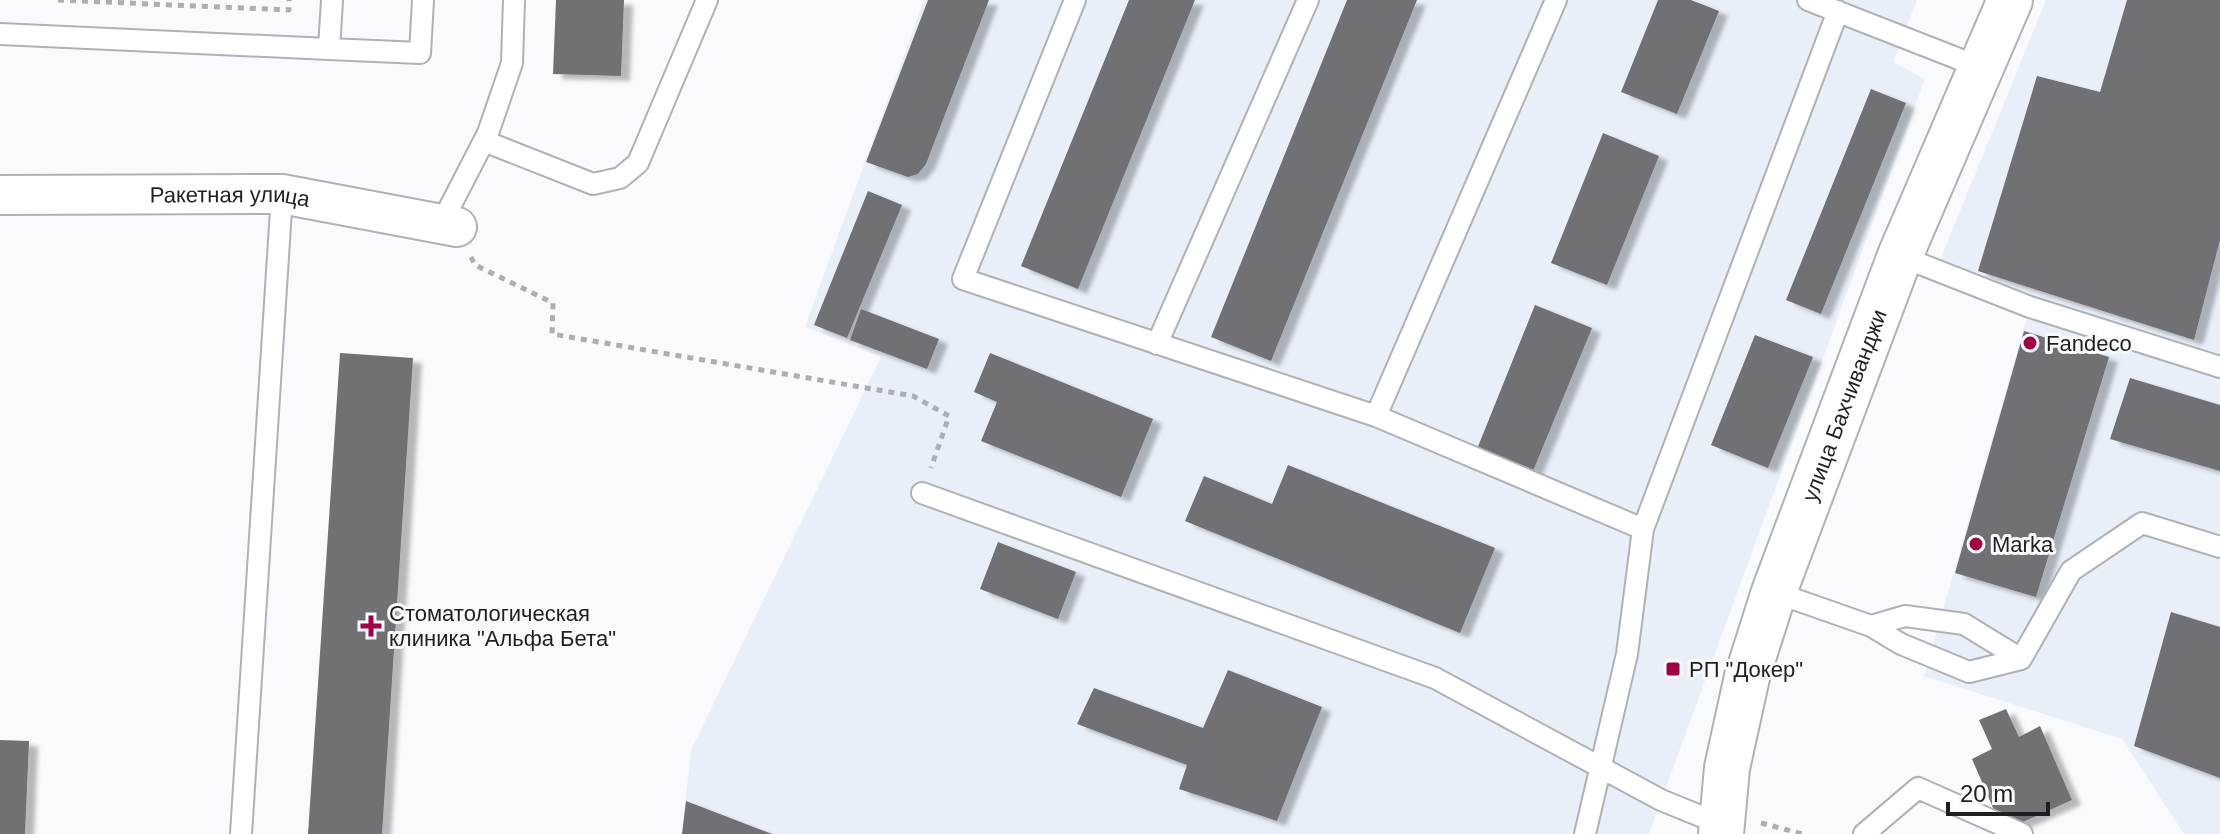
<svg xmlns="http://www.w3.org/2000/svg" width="2220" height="834" viewBox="0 0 2220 834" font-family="Arial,sans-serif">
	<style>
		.built { fill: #e9eff9 }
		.building { fill: #707074; filter: url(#shadow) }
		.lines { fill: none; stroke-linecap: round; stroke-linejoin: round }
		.service-casing { stroke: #afb2b5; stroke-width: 24 }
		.minor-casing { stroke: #afb2b5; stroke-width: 42 }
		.secondary-casing { stroke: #afb2b5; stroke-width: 48 }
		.path { stroke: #adaeb1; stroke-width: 5; stroke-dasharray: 6 6; stroke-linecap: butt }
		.service { stroke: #fff; stroke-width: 20 }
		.minor { stroke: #fff; stroke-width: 38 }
		.secondary { stroke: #fff; stroke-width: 44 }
		.poi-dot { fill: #9e0145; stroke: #f8fafe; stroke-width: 3 }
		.labels { text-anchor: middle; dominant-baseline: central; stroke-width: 6; stroke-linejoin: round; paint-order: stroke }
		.street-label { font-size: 22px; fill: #1e1f20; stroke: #f8fafe }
		.poi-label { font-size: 22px; fill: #1e1f20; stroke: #f8fafe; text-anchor: start }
	</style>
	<defs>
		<filter id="shadow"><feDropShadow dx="9" dy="5" stdDeviation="2" flood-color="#0004"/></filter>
	</defs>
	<rect width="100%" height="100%" fill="#f8fafe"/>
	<!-- built -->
	<path class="built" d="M924 0H1917L1893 62 1925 79 1649 834H682L691 750 881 357 805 327Z
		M2046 0H2220V834H2184L2122 739 1924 676 2030 307 1936 270Z"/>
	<!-- building -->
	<path class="building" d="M556 0H624L621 76 553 74Z
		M928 0H989L926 164 918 174 908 177 866 162Z
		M1129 0H1195L1078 289 1021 266Z
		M1347 0H1417L1271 361 1211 337Z
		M1658 0H1691L1719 11 1677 114 1621 92Z
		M2127 0H2220V240L2194 340 1978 271 2037 76 2100 92Z
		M1871 89 1906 103 1821 314 1786 300Z
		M1603 133 1659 156 1607 285 1551 263Z
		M868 191 902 205 847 338 814 325Z
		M1535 305 1592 328 1533 471 1477 449Z
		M861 309 939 339 927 369 850 340Z
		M2024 331 2109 357 2036 597 1955 573Z
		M1755 335 1813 357 1768 468 1711 445Z
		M340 353 413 358 382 834H308Z
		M990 353 1153 419 1121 497 981 441 997 402 974 392Z
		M2130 378 2220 405V471L2110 439Z
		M1288 465 1495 548 1460 633 1185 521 1204 476 1272 504Z
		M998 542 1076 572 1058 619 980 589Z
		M2171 612 2220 627V778L2134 746Z
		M1228 670 1322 707 1277 821 1179 789 1187 765 1077 724 1094 688 1203 728Z
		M2006 709 2019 737 2040 726 2072 800 2003 831 1972 759 1992 749 1979 720Z
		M0 740 29 741 25 834H0Z
		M686 801 772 834H682Z"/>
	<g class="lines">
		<!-- service casing -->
		<g class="service-casing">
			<path id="service" d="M1075 0 963 279 1376 416 1643 529
				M1808 0 1982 68
				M0 34 329 49 332 0
				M329 49 420 53 423 0
				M484 141 593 184 620 178 638 163 707 0
				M441 224 488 133 512 63 514 0
				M1900 256 2030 307 2220 367
				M1157 344 1308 0
				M1376 416 1556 0
				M922 493 1435 678 1661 800 1720 824
				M1774 592 1871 626 1901 644 1969 672 2021 659 2071 571 2142 523 2220 547
				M1871 626 1905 616 1964 624 2021 659
				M241 834 282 194
				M1585 834 1627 654 1643 529 1838 11
				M1864 834 1918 788 2022 834"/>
		</g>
		<!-- minor casing -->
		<g class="minor-casing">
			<g id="minor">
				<path id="s1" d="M0 195 282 194 457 227"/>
			</g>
		</g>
		<!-- secondary casing -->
		<g class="secondary-casing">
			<g id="secondary">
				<path id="s2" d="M1721 834 1727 768 1747 677 1774 592 1900 256 2010 0"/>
			</g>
		</g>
		<!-- path -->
		<path class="path" d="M58 0 289 10V0
			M471 257 475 265 553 303 552 334 913 396 949 416 931 468
			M1761 823 1803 834"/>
		<!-- service -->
		<use href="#service" class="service"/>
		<!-- minor -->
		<use href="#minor" class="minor"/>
		<!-- secondary -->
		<use href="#secondary" class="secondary"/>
	</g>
	<!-- markers -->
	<g class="poi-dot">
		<circle cx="2030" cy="343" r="8"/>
		<circle cx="1976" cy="544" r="8"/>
		<path d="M367 614h8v8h8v8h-8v8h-8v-8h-8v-8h8z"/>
		<rect x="1665" y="661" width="16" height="16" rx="4"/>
	</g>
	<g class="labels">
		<!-- street labels -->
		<g class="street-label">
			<text stroke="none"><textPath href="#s1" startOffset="230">Ракетная улица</textPath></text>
			<text stroke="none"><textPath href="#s2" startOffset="448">улица Бахчиванджи</textPath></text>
		</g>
		<!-- poi labels -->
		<g class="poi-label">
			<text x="2046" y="343">Fandeco</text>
			<text x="1992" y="544">Marka</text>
			<text x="389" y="613">Стоматологическая<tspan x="389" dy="25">клиника "Альфа Бета"</tspan></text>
			<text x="1689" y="669">РП "Докер"</text>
		</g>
	</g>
	<!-- scale -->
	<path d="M1948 802v12h100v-12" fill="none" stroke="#1e1f20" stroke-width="4"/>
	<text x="1960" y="802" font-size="24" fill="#1e1f20" stroke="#f8fafe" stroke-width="6" paint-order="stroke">20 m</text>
</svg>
